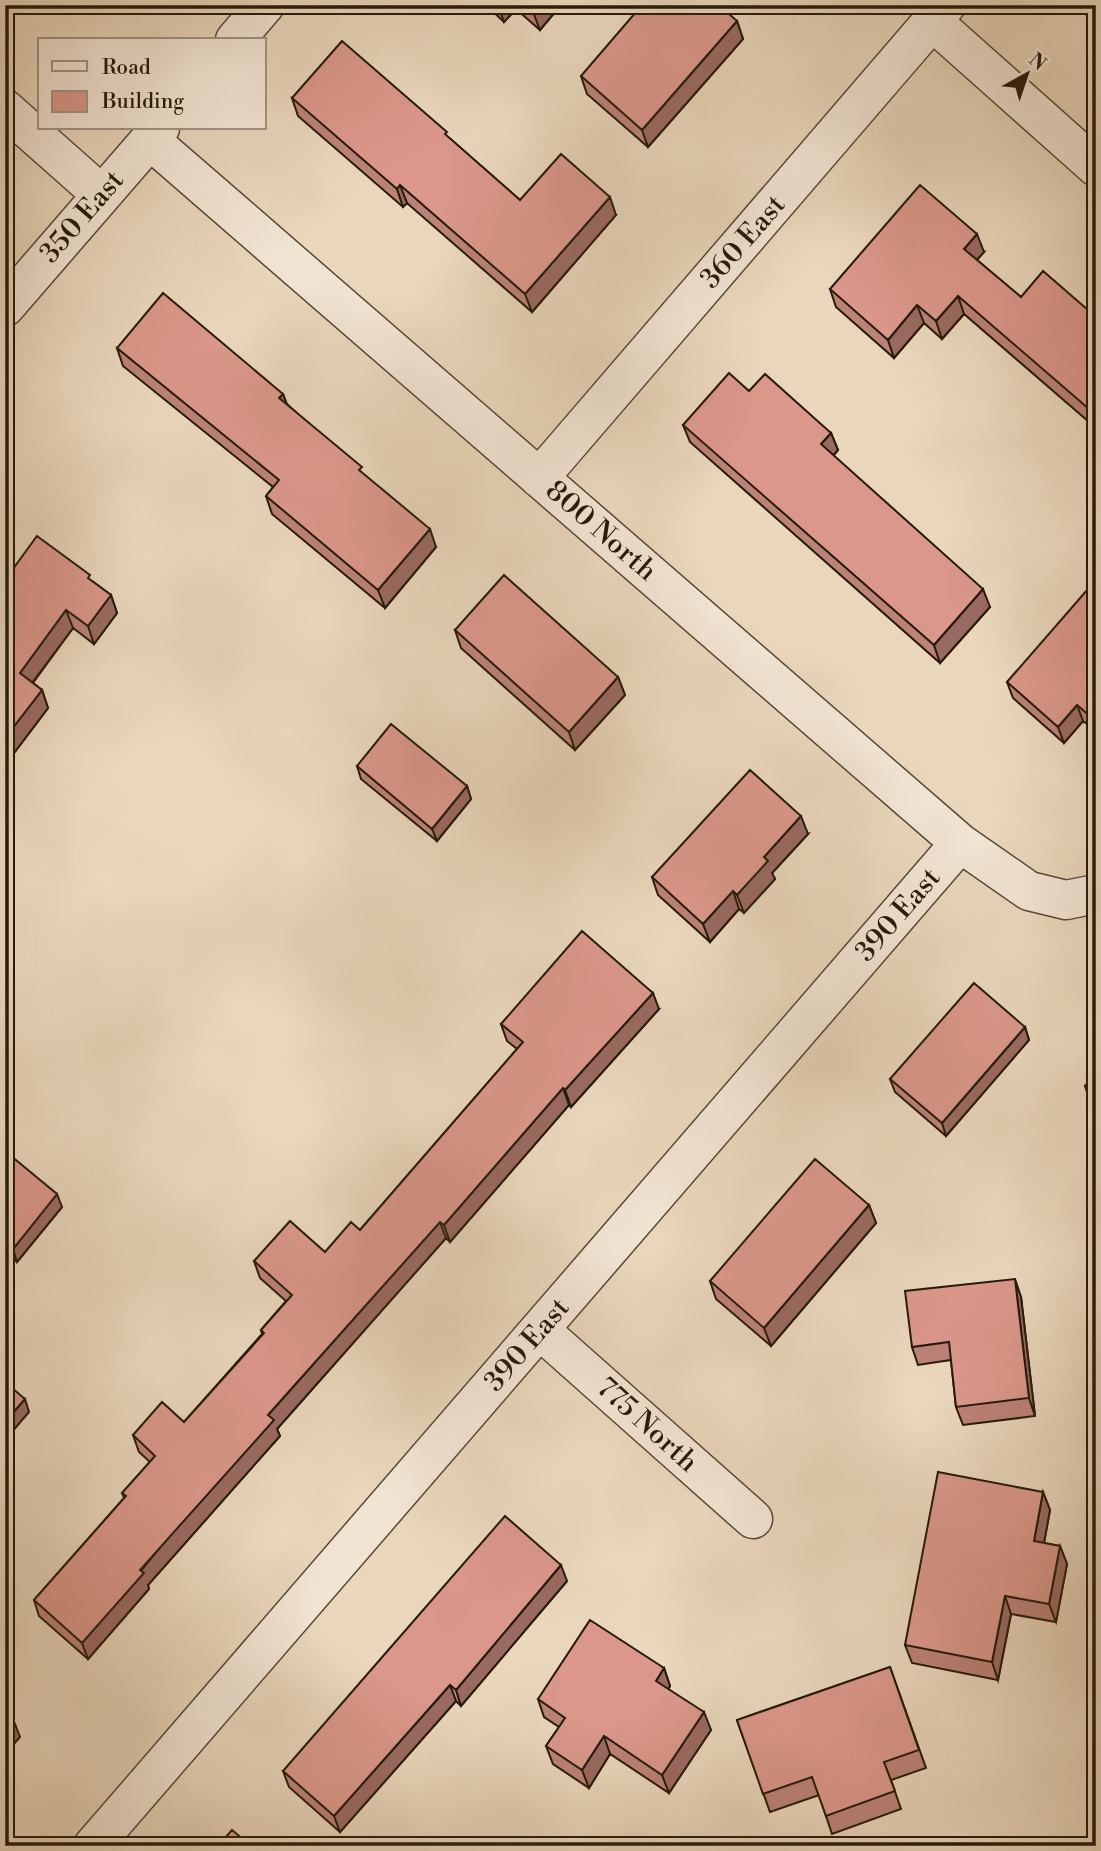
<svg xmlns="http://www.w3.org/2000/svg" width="1101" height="1851" viewBox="0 0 1101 1851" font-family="'Libre Bodoni',serif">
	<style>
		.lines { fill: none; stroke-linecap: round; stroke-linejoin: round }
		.minor-casing { stroke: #574937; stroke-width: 41 }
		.minor { stroke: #f1e4d3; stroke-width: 38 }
		.wall { fill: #bb8277; stroke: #261a0b; stroke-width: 2 }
		.shaded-wall { fill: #996a61; stroke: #261a0b; stroke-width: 2 }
		.building { fill: #da978a; stroke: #261a0b; stroke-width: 2 }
		.labels { text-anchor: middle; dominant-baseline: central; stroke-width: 6; stroke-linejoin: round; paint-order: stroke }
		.street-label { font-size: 28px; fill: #261a0b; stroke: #f1e4d3 }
	</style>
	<rect width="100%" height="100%" fill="#e9d6bb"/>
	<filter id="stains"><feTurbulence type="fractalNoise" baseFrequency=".00286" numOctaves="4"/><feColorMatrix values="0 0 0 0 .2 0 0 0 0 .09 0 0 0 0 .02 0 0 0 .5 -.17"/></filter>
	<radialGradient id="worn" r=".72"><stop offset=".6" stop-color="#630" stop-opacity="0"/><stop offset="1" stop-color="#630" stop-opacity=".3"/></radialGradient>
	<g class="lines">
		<!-- minor casing -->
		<g class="minor-casing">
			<path id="minor" d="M932 21 1096 167
				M235 40 265 5
				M5 109 102 195
				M150 140 960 843 1029 891 1066 900 1096 894
				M5 307 160 128
				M539 478 946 5
				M540 1330 753 1519
				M93 1846 960 843"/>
		</g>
		<!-- minor -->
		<use href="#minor" class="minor"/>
	</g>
	<!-- wall -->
	<path class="wall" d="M486 5H561L540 30 516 9 504 22Z
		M1075 5H1096V23Z
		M737 21 743 39 648 147 587 94 581 76Z
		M292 98 449 138 520 200 616 215 532 312 407 203 403 207 298 116Z
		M984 252 977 260 1021 297 1096 317V428L964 314 942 339 924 323 894 358 836 307 830 289Z
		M117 348 283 394 287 404 364 475 436 547 385 608 272 514 266 496 273 487 123 366Z
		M749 391 831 433 838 450 833 456 990 607 940 663 690 442 683 425Z
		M5 580 92 581 111 595 117 613 94 644 73 628 33 683 42 690 48 708 5 765Z
		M1096 596V731L1083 721 1064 743 1013 698 1007 682Z
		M455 630 618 677 625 695 575 750 461 648Z
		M357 766 467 786 471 799 437 841 361 779Z
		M808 834 772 873 775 879 744 913 739 909 710 942 658 895 652 877Z
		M659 1009 571 1107 569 1105 450 1242 446 1238 277 1429 280 1436 148 1585 149 1589 88 1659 39 1616 34 1600 124 1498 122 1493 150 1462 139 1452 133 1435 184 1422 262 1334 261 1330 286 1301 260 1278 254 1261 325 1252 360 1230 517 1049 507 1041 501 1024Z
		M1025 1027 1029 1040 946 1136 895 1092 890 1079Z
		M1096 1074V1108L1091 1104 1085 1086Z
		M5 1151 62 1207 17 1262 5 1252Z
		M869 1205 876 1223 771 1346 716 1299 710 1281Z
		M1021 1297 1035 1416 963 1425 956 1407 951 1360 918 1365 912 1347Z
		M1043 1492 1050 1510 1044 1543 1060 1546 1067 1564 1056 1622 1011 1614 998 1680 912 1663 905 1645Z
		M567 1581 461 1706 456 1701 340 1832 289 1787 283 1771Z
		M890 1667 926 1768 891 1780 901 1809 832 1834 819 1795 770 1812 737 1720Z
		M664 1668 670 1686 668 1689 711 1730 669 1793 610 1754 589 1788 553 1764 546 1746 559 1727 544 1717 538 1699Z"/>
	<!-- shaded-wall -->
	<path class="shaded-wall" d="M498 5H514L516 9 504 22Z
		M539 5H561L540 30 533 12Z
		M737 21 743 39 648 147 642 130Z
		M400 185 407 203 403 207 397 189Z
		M610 197 616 215 532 312 525 294Z
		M977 234 984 252 970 267 964 249Z
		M958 296 964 314 942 339 936 321Z
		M917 305 924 323 894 358 888 340Z
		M283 394 289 412 279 398Z
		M831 433 838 450 827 462 821 444Z
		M430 529 436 547 385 608 378 590Z
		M983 589 990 607 940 663 934 645Z
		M111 595 117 613 94 644 88 626Z
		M66 610 73 628 26 691 20 673Z
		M618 677 625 695 575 750 569 732Z
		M42 690 48 708 5 765V738Z
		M1077 705 1083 721 1064 743 1058 727Z
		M1096 711V730L1091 717Z
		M6 785 12 803 5 811V785Z
		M467 786 471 799 437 841 432 829Z
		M801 816 808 834 772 873 775 879 744 913 737 895 764 857Z
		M733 891 739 909 710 942 703 924Z
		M653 993 659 1009 571 1107 565 1090Z
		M1025 1027 1029 1040 946 1136 942 1123Z
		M563 1088 569 1105 450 1242 444 1225Z
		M57 1194 62 1207 17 1262 13 1249Z
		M869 1205 876 1223 771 1346 764 1328Z
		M440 1222 446 1238 277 1429 280 1436 148 1585 149 1589 88 1659 82 1643 268 1415Z
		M1015 1279 1021 1297 1035 1416 1029 1398Z
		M25 1399 29 1412 5 1440V1422Z
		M1043 1492 1050 1510 1041 1559 1034 1541Z
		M1060 1546 1067 1564 1056 1622 1049 1604Z
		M561 1565 567 1581 461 1706 456 1690Z
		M1005 1596 1011 1614 998 1680 992 1662Z
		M664 1668 670 1686 662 1699 656 1681Z
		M450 1685 456 1701 340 1832 334 1816Z
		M704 1712 711 1730 669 1793 662 1775Z
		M15 1724 20 1737 5 1754V1735Z
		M604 1736 610 1754 589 1788 582 1770Z"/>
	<!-- building -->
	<path class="building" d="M525 5H539L533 12Z
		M642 5H719L737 21 642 130 581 76Z
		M1090 5H1096V10Z
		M342 41 447 132 445 134 520 200 561 154 610 197 525 294 400 185 397 189 292 98Z
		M920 185 977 234 964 249 1021 297 1043 271 1096 317V415L958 296 936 321 917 305 888 340 830 289Z
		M163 293 283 394 279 398 362 467 359 470 430 529 378 590 266 496 279 480 117 348Z
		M729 373 749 391 765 374 831 433 821 444 983 589 934 645 683 425Z
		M37 536 90 575 88 578 111 595 88 626 66 610 20 673 42 690 5 738V580Z
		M504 575 618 677 569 732 455 630Z
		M1088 589 1096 596V711L1091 717 1077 705 1058 727 1007 682Z
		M391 724 467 786 432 829 357 766Z
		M750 770 801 816 764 857 768 861 737 895 733 891 703 924 652 877Z
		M582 931 653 993 565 1090 563 1088 444 1225 440 1222 268 1415 274 1420 140 1570 144 1573 82 1643 34 1600 126 1496 122 1493 155 1456 133 1435 162 1402 184 1422 264 1333 261 1330 292 1295 254 1261 290 1221 325 1252 351 1222 360 1230 523 1042 501 1024Z
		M974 983 1025 1027 942 1123 890 1079Z
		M1096 1074V1096L1085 1086Z
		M5 1151 57 1194 13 1249 5 1243Z
		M815 1159 869 1205 764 1328 710 1281Z
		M1015 1279 1029 1398 956 1407 949 1342 912 1347 905 1291Z
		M5 1382 25 1399 5 1422Z
		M938 1472 1043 1492 1034 1541 1060 1546 1049 1604 1005 1596 992 1662 905 1645Z
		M505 1516 561 1565 456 1690 450 1685 334 1816 283 1771Z
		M590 1620 664 1668 656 1681 704 1712 662 1775 604 1736 582 1770 546 1746 565 1718 538 1699Z
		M890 1667 919 1750 884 1762 895 1791 826 1816 812 1777 763 1794 737 1720Z
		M5 1716 15 1724 5 1735Z
		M232 1830 251 1846H218Z"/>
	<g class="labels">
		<!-- street labels -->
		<g class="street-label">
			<text transform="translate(82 217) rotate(-49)">350 East</text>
			<text transform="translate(743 242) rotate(-49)">360 East</text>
			<text transform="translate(601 531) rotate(41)">800 North</text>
			<text transform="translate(898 915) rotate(-49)">390 East</text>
			<text transform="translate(527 1345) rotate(-49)">390 East</text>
			<text transform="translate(647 1425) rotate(42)">775 North</text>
		</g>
	</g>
	<!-- margin -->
	<rect width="1101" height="1851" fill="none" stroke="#e9d6bb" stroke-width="28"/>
	<rect x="7" y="7" width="1087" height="1837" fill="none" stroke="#261a0b" stroke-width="3.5"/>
	<rect x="14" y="14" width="1073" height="1823" fill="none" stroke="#261a0b" stroke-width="2"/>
	<!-- legend -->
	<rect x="38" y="38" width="228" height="91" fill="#f1e4d3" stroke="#a09383" stroke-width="2"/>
	<rect x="52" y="61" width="35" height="10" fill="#f1e4d3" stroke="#a09383" stroke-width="2"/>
	<text x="102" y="74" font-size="21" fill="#261a0b">Road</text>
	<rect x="52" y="91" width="35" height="21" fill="#da978a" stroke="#a09383" stroke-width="2"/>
	<text x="102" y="108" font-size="21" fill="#261a0b">Building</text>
	<!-- north arrow -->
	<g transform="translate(1027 74) rotate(40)" stroke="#f1e4d3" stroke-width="5" paint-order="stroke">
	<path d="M0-5L12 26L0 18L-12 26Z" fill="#261a0b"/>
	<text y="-10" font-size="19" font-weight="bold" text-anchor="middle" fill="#261a0b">N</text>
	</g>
	<rect width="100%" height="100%" filter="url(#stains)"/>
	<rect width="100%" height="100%" fill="url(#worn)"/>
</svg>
